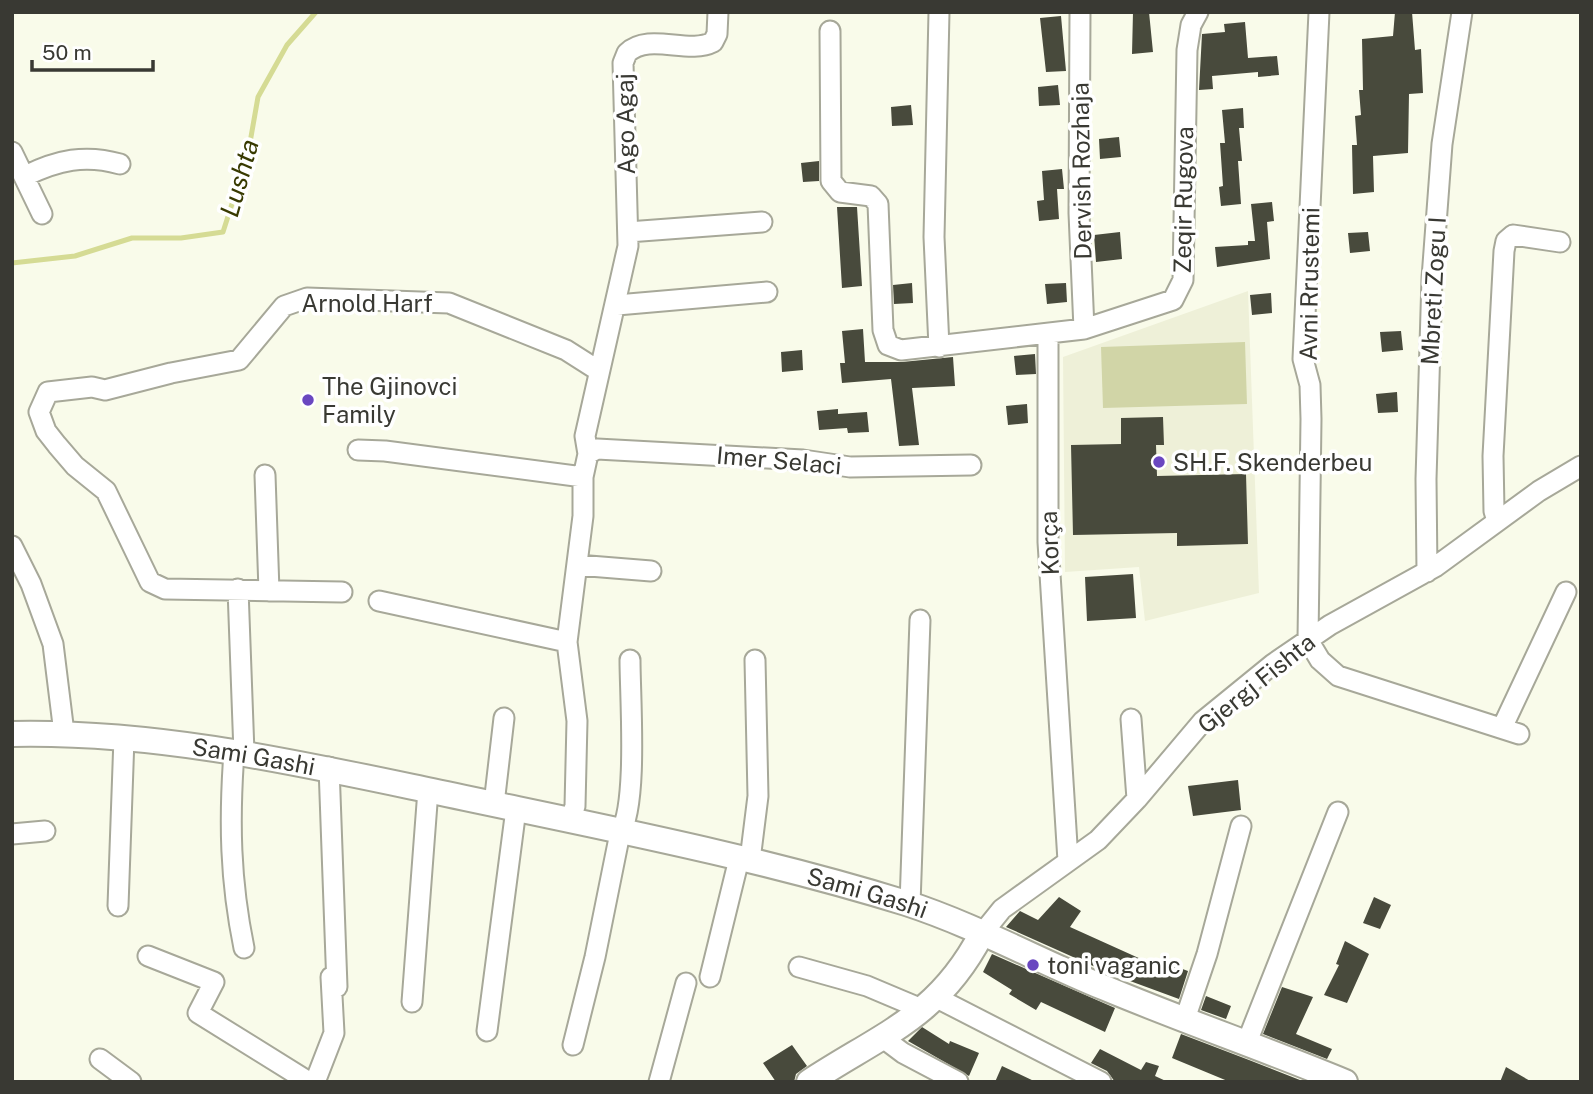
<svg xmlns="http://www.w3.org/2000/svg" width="1593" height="1094" viewBox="0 0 1593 1094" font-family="'Public Sans',sans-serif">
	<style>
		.built { fill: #eef0d8 }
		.green { fill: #d1d5a7 }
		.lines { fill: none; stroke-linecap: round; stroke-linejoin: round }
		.stream { stroke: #d5db94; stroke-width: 5 }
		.building { fill: #484a3c }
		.minor-casing { stroke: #a7a899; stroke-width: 23 }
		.tertiary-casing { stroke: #a7a899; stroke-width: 28 }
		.minor { stroke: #fff; stroke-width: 19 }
		.tertiary { stroke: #fff; stroke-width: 24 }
		.poi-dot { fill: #6a47c0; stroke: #fff; stroke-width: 2.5 }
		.labels { text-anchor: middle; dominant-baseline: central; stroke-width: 7; stroke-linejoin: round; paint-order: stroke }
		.street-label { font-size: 24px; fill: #393933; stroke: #fff }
		.poi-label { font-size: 24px; fill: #393933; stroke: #fff; text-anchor: start }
		.water-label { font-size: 26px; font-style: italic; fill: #383a01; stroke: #fff }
	</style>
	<rect width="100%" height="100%" fill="#f9fbea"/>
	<!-- built -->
	<path class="built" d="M1248 291 1259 593 1145 621 1139 567 1065 572 1063 357Z"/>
	<!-- green -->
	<path class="green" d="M1245 342 1247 404 1103 408 1101 347Z"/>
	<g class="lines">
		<!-- stream -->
		<path class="stream" d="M12 263 75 256 132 238H181L223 232 248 154 258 97 287 45 316 12"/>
	</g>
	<!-- building -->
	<path class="building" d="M1133 12H1149L1153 52 1132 54Z
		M1395 12H1412L1415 50 1421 49 1423 93 1409 94 1408 153 1373 156 1374 192 1353 194 1352 145H1357L1355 116 1361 115 1359 90H1363L1362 39 1393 36Z
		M1061 16 1066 71 1046 72 1040 18Z
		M1245 22 1248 58 1277 56 1279 75 1258 77V72L1212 76 1213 89 1199 90 1202 34 1225 32 1224 24Z
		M1058 85 1060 105 1039 106 1038 87Z
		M911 105 913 125 892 126 891 107Z
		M1243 108 1244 128H1239L1242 161H1238L1241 204 1221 206 1219 187 1223 186 1220 143H1225L1222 110Z
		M1119 137 1121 157 1100 159 1099 139Z
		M819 161V181L803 182 801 163Z
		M1062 169 1064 189H1057L1059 219 1039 221 1037 201 1044 200 1042 171Z
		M1272 202 1274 221 1267 222 1270 259 1217 267 1215 247 1248 245V241H1255L1251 204Z
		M837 207H857L862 286 842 288Z
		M1120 232 1122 259 1096 262 1094 235Z
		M1368 232 1370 251 1350 253 1348 233Z
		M912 283 913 303 894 304 893 285Z
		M1066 283 1067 302 1047 304 1045 284Z
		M1271 293 1272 313 1252 315 1250 295Z
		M863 329 865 362H902L953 357 955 386 912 388 919 445 899 446 891 379 842 383 840 363H845L842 331Z
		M1401 331 1403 350 1382 352 1380 332Z
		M802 350 803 370 782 372 781 352Z
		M1035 354 1036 374 1016 375 1014 356Z
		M1397 392 1398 412 1378 413 1376 394Z
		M1027 404 1028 423 1008 425 1006 406Z
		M838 409V414L867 412 869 432 848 433 847 428 819 430 817 411Z
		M1163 417 1164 445H1156L1157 476 1246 474 1248 544 1177 546V533L1073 535 1071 445 1121 444V418Z
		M1133 574 1136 618 1087 621 1085 577Z
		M1238 780 1241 810 1193 816 1188 786Z
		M1059 897 1081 911 1070 927 1163 969 1166 963 1188 971 1179 999 1111 974 1006 927 1020 911 1038 920Z
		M1374 897 1391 905 1380 929 1363 923Z
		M1345 941 1369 954 1347 1003 1324 995 1339 965 1336 964Z
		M992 954 1115 1008 1105 1032 1041 1002 1036 1010 1009 994 1012 990 983 972Z
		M1282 987 1313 997 1296 1034 1332 1049 1327 1059 1263 1034Z
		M1206 996 1231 1006 1226 1019 1201 1010Z
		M922 1027 949 1044 950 1041 979 1053 969 1076 908 1041Z
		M1181 1034 1249 1060 1305 1082H1230L1172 1058Z
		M792 1045 807 1066 796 1074 794 1082H776L763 1063Z
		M1100 1049 1141 1070 1146 1062 1159 1066 1155 1076 1168 1082H1115L1107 1071 1091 1063Z
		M1002 1066 1036 1082H995Z
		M1506 1067 1532 1082H1500Z"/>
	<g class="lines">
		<!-- minor casing -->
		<g class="minor-casing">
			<path id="minor" d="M939 12 934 237 939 347
				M1080 12 1079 213 1084 329
				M1319 12 1303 359 1310 385 1311 419 1308 640 1320 660 1338 676 1519 734
				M830 31 831 181 840 192 871 196 878 204 883 330 888 345 901 350 1084 329 1173 300 1183 280 1187 50 1191 25 1198 12
				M12 152 42 214
				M25 176C58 160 85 154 120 164
				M628 232 762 222
				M617 305 767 292
				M1048 334V542L1068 861
				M358 450 385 451 583 477
				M588 454 597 449 803 460 850 467 971 465
				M265 475 269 591
				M1497 521 1494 511 1493 456 1504 251 1506 241 1513 235 1560 242
				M12 546 31 584 53 644 64 733
				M577 565 651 571
				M1427 572 1426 479 1432 278 1442 144 1462 12
				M238 589 244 753
				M342 592 165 589 150 582 106 491 75 466 57 445 46 431 39 412 48 392 92 387 105 390 171 373 239 360 284 306 307 298 449 303 566 350 599 371
				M379 601 567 642
				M1131 719 1137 799
				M1502 728 1566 592
				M234 752C229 821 230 880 244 948
				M329 767 337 987
				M494 804 504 718
				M570 821 575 806 577 721 567 642 583 516V477L588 454 585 436 628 246 623 63 627 53C649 32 688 55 713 42L717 34 718 12
				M12 834 45 831
				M750 860 758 796 755 660
				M910 904 920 620
				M118 906 124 738
				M981 935 1002 909 1098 840 1137 799 1203 721 1273 664 1330 625 1435 567 1539 491 1581 466
				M148 956 214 982 198 1013 309 1082
				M799 967 867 986 924 1010
				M710 977 739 859
				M937 998 1101 1082
				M412 1002 428 790
				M1185 1019 1207 954 1241 826
				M487 1031 516 809
				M883 1038 903 1053 958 1082
				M1247 1042 1338 812
				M573 1045 595 957 620 833C638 805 630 697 630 660
				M100 1059 131 1082
				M315 1082 334 1033 331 977
				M659 1082 686 983"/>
		</g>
		<!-- tertiary casing -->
		<g class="tertiary-casing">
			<g id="tertiary">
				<path id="s1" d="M12 734C155 731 294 762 432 791 591 825 751 855 906 903 974 925 1039 961 1105 988 1184 1021 1265 1049 1345 1082"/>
				<path d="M809 1082C882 1034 938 1017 981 935"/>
			</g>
		</g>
		<!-- minor -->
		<use href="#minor" class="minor"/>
		<!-- tertiary -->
		<use href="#tertiary" class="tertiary"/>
	</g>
	<!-- markers -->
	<g class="poi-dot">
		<circle cx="308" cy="400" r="7"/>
		<circle cx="1159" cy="462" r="7"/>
		<circle cx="1033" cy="965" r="7"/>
	</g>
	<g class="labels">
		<!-- street labels -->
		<g class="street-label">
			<text transform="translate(625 124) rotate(-91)">Ago Agaj</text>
			<text transform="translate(1081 171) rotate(-91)">Dervish Rozhaja</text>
			<text transform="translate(1183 200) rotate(-89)">Zeqir Rugova</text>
			<text transform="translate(1309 284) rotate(-89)">Avni Rrustemi</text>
			<text transform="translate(1433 291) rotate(-87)">Mbreti Zogu I</text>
			<text x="367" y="303">Arnold Harf</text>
			<text transform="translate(779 460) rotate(5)">Imer Selaci</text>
			<text transform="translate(1049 543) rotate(-92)">Korça</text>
			<text transform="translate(1256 683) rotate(-39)">Gjergj Fishta</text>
			<text stroke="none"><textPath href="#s1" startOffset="243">Sami Gashi</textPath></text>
			<text stroke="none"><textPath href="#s1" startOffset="872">Sami Gashi</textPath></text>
		</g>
		<!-- poi labels -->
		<g class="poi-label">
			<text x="322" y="386">The Gjinovci<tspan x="322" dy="28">Family</tspan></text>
			<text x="1173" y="462">SH.F. Skenderbeu</text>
			<text x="1047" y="965">toni vaganic</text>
		</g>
		<!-- water labels -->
		<g class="water-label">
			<text transform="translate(239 178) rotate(-74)">Lushta</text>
		</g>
	</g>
	<!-- border -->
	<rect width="1593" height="1094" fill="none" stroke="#393933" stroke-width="28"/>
	<!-- scale -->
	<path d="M32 60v10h121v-10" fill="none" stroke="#393933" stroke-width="3.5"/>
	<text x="42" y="60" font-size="21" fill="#393933" stroke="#ffffff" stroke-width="5" paint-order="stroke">50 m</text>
</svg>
